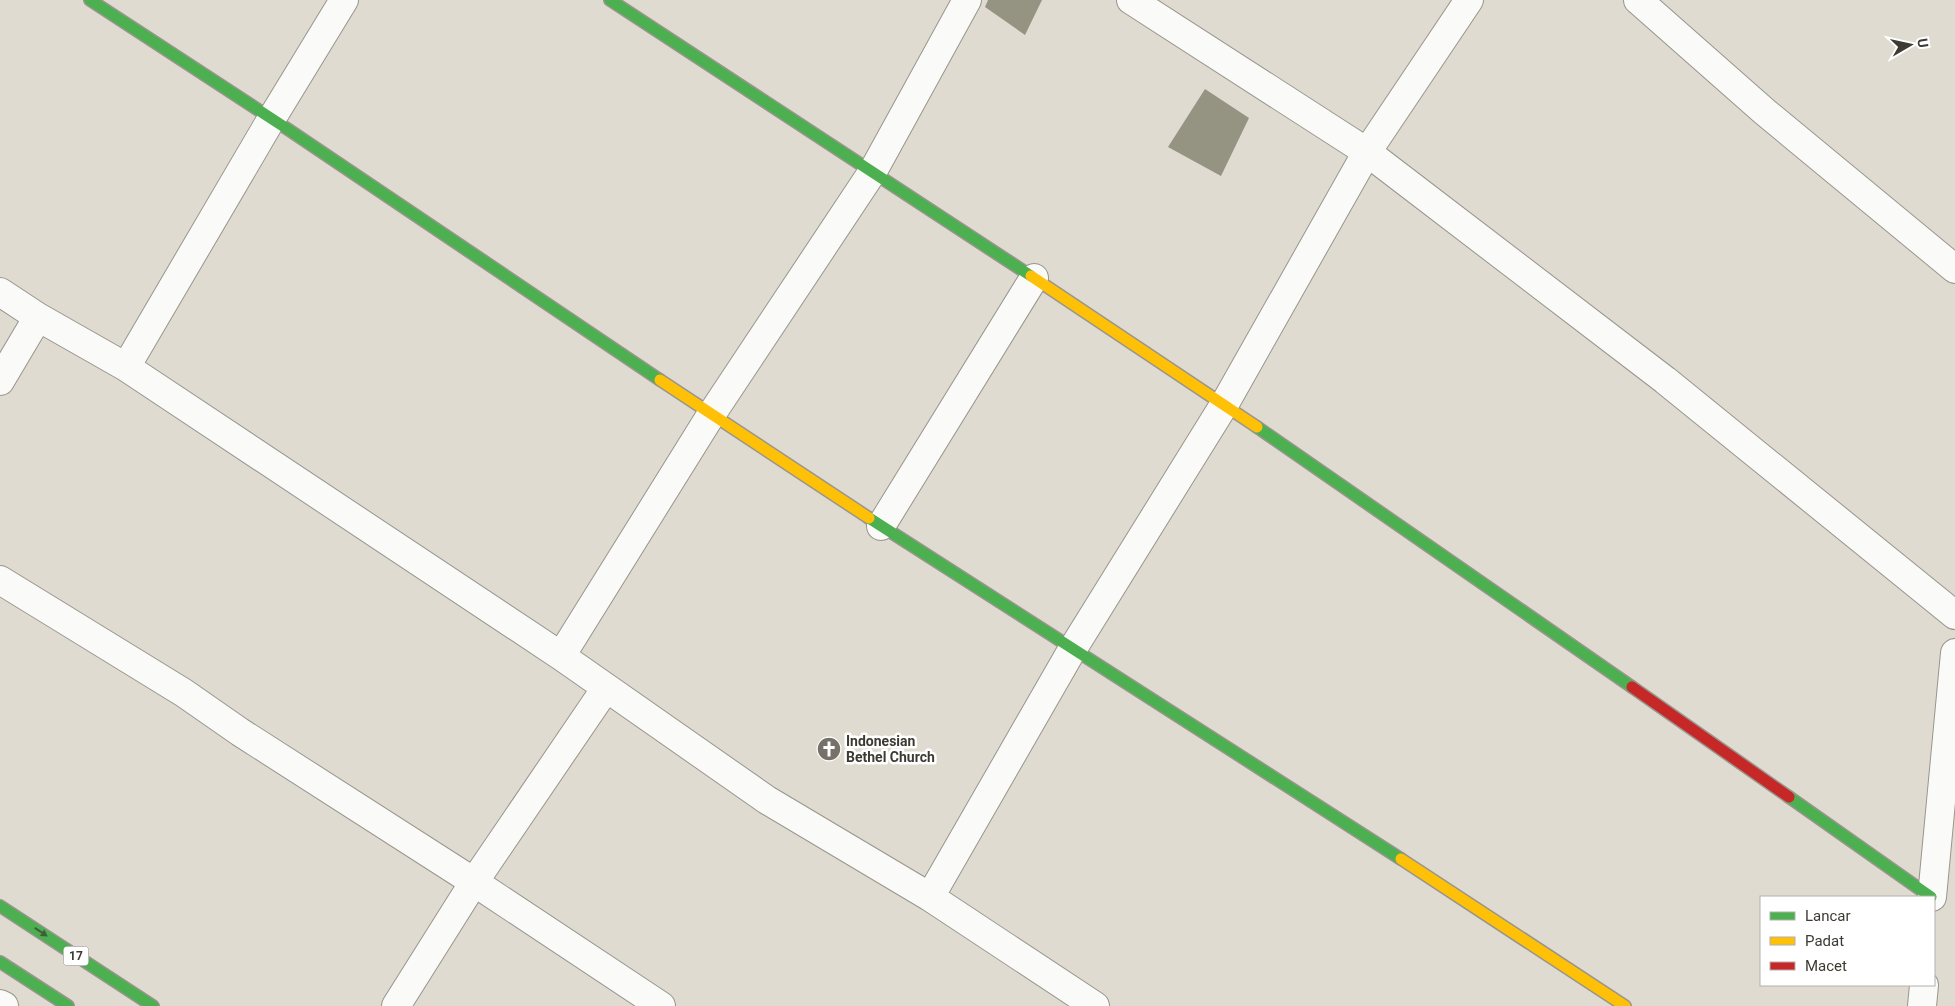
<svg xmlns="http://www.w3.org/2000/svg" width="1955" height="1006" viewBox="0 0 1955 1006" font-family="Roboto,sans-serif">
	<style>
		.building { fill: #959482 }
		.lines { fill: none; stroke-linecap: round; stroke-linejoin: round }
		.street-casing { stroke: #98958d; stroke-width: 30 }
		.fast-casing { stroke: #98958d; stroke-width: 14 }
		.slow-casing { stroke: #98958d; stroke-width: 14 }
		.jam-casing { stroke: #98958d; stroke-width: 14 }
		.street { stroke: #fafaf8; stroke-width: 28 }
		.fast { stroke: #4caf50; stroke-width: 11 }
		.slow { stroke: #ffc107; stroke-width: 11 }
		.jam { stroke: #c62828; stroke-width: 11 }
		.oneway { fill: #425d3b }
		.labels { text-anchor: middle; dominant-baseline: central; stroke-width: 5; stroke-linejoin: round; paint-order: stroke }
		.shield { fill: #fff; stroke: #777570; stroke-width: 1 }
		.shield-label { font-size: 12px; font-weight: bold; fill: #3d3a32 }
		.poi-label { font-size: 14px; font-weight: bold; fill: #3d3a32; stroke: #fff; text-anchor: start }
	</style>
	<rect width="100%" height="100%" fill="#e0dbd1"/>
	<!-- building -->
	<path class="building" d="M988 0H1042L1025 35 985 7Z
		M1205 89 1249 118 1221 176 1168 147Z"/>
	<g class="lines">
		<!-- street casing -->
		<g class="street-casing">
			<path id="street" d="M1131 0 1367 152 1665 380 1955 615
				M1638 0 1765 112 1955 269
				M0 292 38 317 126 367 561 656 767 800 930 897 1095 1006
				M126 367 272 118 344 0
				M0 381 38 317
				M881 526 1034 278
				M0 580 184 693 240 732 474 882 661 1006
				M561 656 711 415 873 171 967 0
				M930 897 1072 650 1224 405 1367 152 1469 0
				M1932 897 1955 653
				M0 1004 4 1006
				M396 1006 474 882 606 688
				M1922 1006 1924 985"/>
		</g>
		<!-- fast casing -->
		<g class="fast-casing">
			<path id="fast" d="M90 0 289 130 660 380
				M610 0 1031 276
				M1257 427 1632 687
				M869 518 1401 859
				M1789 797 1931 897
				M0 906 153 1006
				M0 962 68 1006"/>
		</g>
		<!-- slow casing -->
		<g class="slow-casing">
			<path id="slow" d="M1031 276 1257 427
				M660 380 869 518
				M1401 859 1625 1006"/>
		</g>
		<!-- jam casing -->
		<g class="jam-casing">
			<path id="jam" d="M1632 687 1789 797"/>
		</g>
		<!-- street -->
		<use href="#street" class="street"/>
		<!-- fast -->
		<use href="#fast" class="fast"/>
		<!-- slow -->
		<use href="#slow" class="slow"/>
		<!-- jam -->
		<use href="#jam" class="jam"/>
	</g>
	<!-- one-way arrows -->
	<defs><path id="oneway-solid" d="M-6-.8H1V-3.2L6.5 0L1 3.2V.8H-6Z" transform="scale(1.25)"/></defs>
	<use class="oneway" href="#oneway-solid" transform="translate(41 932) rotate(33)"/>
	<!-- icons -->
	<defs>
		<g id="church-disc" transform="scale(1.25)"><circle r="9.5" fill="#76726a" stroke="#fff"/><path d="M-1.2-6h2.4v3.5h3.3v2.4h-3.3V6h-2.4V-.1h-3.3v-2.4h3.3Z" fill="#fff"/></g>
	</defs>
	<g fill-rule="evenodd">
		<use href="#church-disc" x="829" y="749"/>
	</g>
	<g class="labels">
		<!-- shield labels -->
		<rect class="shield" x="63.5" y="946.5" width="25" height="19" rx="4"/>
		<g class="shield-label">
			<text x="76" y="956">17</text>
		</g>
		<!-- poi labels -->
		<g class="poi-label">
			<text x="846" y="741">Indonesian<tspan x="846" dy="16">Bethel Church</tspan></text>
		</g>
	</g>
	<!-- legend -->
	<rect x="1760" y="896" width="175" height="90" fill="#ffffff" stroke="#b1b0ad"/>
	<rect x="1770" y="912" width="25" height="8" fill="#4caf50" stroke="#b1b0ad"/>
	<text x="1805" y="921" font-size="15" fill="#3d3a32">Lancar</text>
	<rect x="1770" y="937" width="25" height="8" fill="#ffc107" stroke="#b1b0ad"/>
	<text x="1805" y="946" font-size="15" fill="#3d3a32">Padat</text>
	<rect x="1770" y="962" width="25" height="8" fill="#c62828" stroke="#b1b0ad"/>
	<text x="1805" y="971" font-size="15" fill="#3d3a32">Macet</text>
	<!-- north arrow -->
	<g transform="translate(1910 45) rotate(81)" stroke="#ffffff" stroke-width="4" paint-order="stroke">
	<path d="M0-4L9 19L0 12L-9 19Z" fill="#3d3a32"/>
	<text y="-8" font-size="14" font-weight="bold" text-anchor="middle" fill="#3d3a32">U</text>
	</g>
</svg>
